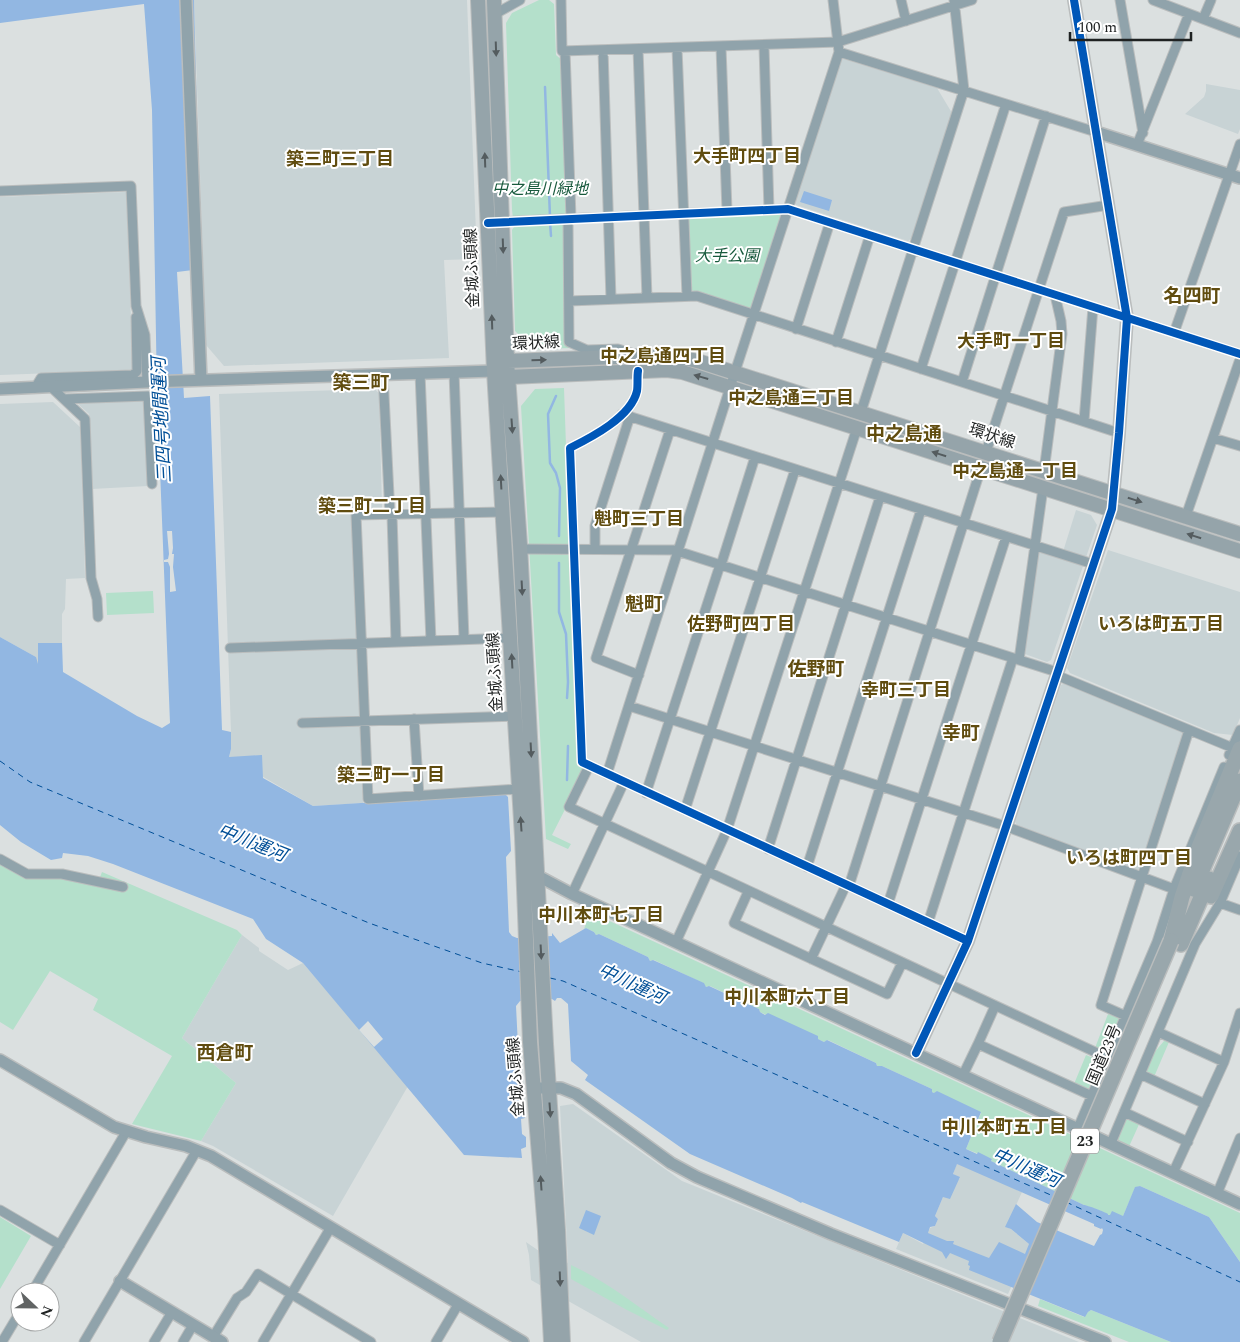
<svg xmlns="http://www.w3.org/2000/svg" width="1240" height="1342" viewBox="0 0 1240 1342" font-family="Spectral,'Noto Sans JP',serif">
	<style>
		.built { fill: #c8d3d5 }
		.green { fill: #b4e0cb }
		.water { fill: #92b7e2; fill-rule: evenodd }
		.pier { fill: #dbe0e0 }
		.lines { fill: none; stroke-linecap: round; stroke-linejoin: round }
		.stream { stroke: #92b7e2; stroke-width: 2.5 }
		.ferry { stroke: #014f97; stroke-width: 1; stroke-dasharray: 6 5; stroke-linecap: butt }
		.minor-casing { stroke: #babdbd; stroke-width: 11 }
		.tertiary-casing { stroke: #babdbd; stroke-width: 14 }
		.primary-casing { stroke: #babdbd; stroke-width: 16 }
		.trunk-casing { stroke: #babdbd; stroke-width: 18 }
		.minor { stroke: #90a3ab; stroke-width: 9 }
		.tertiary { stroke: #90a3ab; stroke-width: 11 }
		.primary { stroke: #95a4aa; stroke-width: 14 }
		.trunk { stroke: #99a7ac; stroke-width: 15 }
		.trunk-bridge-casing { stroke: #babdbd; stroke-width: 18; stroke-linecap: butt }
		.trunk-bridge { stroke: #99a7ac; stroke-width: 15 }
		.cycleway-casing { stroke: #fff; stroke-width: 11 }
		.cycleway { stroke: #0057b8; stroke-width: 8 }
		.oneway { fill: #545c5f }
		.labels { text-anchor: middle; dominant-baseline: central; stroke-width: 4; stroke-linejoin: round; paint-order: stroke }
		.shield { fill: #fff; stroke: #626464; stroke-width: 1 }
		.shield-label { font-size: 15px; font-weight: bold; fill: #1f2222 }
		.park-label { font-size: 16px; font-style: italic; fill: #185a3d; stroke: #fff }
		.street-label { font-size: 16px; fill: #1f2222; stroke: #fff }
		.neighbourhood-label { font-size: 18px; font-weight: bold; fill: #604c0f; stroke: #fff }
		.water-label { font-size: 18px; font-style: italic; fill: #014f97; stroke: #fff }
		.quarter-label { font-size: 19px; font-weight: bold; fill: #604c0f; stroke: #fff }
	</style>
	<rect width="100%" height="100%" fill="#dbe0e0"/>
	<!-- built -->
	<path class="built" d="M194 0H467L477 259 444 260 449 358 224 366 206 345Z
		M843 59 937 88 952 113 912 238 908 241 796 205 794 202 840 61Z
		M1206 84 1240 90V129L1238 134 1185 114 1204 97 1206 91Z
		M126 192 133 370 0 375V197Z
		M374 389 379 393 382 507 381 509 352 510 363 803 313 806 229 757 231 749V732L219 394Z
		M145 399 148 486 92 489 89 414 78 404V401Z
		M53 402 80 427 85 578 66 579 65 609 62 614V643H38V664H36V657L0 637V404Z
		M1076 510 1091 515 1097 525 1051 660 1047 662 1025 654 1038 551 1061 558Z
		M1108 550 1240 592V718L1233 735 1214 733 1070 673 1067 668Z
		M1065 683 1182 731 1184 734 1140 868 1137 870 1017 825 1015 822 1061 685Z
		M242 935 259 948V951L288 970 303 963 408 1086 333 1216 213 1146 201 1141 236 1083 182 1038Z
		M573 1104 682 1181 1079 1342H641L531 1280 529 1255 526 1242 539 1251 568 1263 560 1106Z
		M957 1163 1022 1192 1006 1227 1011 1229 1030 1245 1008 1294 896 1249 903 1233 923 1244 930 1228 935 1226 938 1219 935 1216 943 1197 960 1178 953 1174Z"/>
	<!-- green -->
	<path class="green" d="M539 0H549L554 4 556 55 563 61 568 206 565 343 572 348 534 349 515 331 512 230 514 227 512 210 506 23 512 13Z
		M779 214 781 216 751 309 748 310 691 290 687 221 689 218Z
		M564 388 577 764 586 768 552 835 571 844 568 849 546 839 521 406 535 389Z
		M153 591 154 613 107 615 106 593Z
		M0 864 24 877 99 880 102 872 237 930 242 935 182 1038 236 1083 201 1141 132 1124 172 1056 93 1010 98 999 50 971 13 1030 0 1022Z
		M590 912 1240 1213V1262L1209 1217 1140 1186 1135 1188 1123 1216 1107 1215 1101 1211 1084 1205 991 1161 992 1159 966 1149 981 1113 934 1093 932 1092V1089L882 1066H877L876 1063 828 1040 824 1042 760 1012 759 1009 710 986 706 987 703 983 654 960 650 961 648 957 599 934 596 935 594 932 586 928 584 929Z
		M1108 1014 1119 1018 1105 1052 1095 1048Z
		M1168 1040 1169 1042 1154 1077 1142 1072 1147 1061 1164 1041Z
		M1086 1055 1101 1061 1088 1090 1074 1084Z
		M1124 1112 1141 1120 1127 1151 1111 1143Z
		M0 1217 31 1236 0 1289Z
		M571 1265C606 1281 637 1306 669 1328L667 1330 627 1310 571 1279Z
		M1040 1299 1084 1317 1088 1312 1091 1310 1171 1342H1129L1038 1306Z"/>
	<!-- water -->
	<path class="water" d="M0 0H194L201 269 177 272 184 398 210 396 222 730 231 732V749L229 757 262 755 263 778 313 806 505 794 508 797 511 851 506 857 509 932 512 936 517 938 552 936V933L560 943 586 928 594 932 596 935 599 934 648 957 650 961 653 960 704 983 706 987 709 986 759 1009 760 1012 765 1015 768 1013 818 1036V1039L824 1042 827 1040 876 1063 877 1066H882L932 1089V1092L934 1093 937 1091 981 1112 966 1149 977 1154 978 1152 992 1159 991 1161 1084 1205C1087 1205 1105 1212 1108 1214V1215H1110L1112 1211 1123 1216 1135 1187 1140 1186 1209 1217 1240 1262V1342H1171L1091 1310 1088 1312 1085 1317 969 1270 970 1266 968 1265 969 1261 950 1253 946 1259 942 1252 903 1233 899 1242 802 1202 801 1203 792 1198 690 1154 585 1080 588 1075 571 1061 568 1004 561 998H557L555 1001 552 999 520 1001 516 1006 521 1106 524 1110 525 1118 521 1119 522 1134 526 1137V1147L521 1149 522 1158 464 1155 303 963 266 939 253 919 113 864 88 856 63 853 62 858 51 860 21 842 0 825V637L36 657 38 664V643H62L63 672 137 716 162 728 170 723 157 393 152 110 144 4 0 23ZM957 1164 1094 1224V1226L1101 1229 1102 1228 1103 1230 1102 1234 1100 1235 1094 1246 1037 1222 1016 1204 1005 1227 1011 1229 1029 1244 1025 1254 999 1242 989 1258 953 1244 954 1241H947L928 1233 930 1227 935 1226 938 1219 935 1216 943 1197 950 1199 960 1177 953 1174Z
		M804 191 832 200 829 211 800 202Z
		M586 1210 601 1216 594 1235 579 1228Z"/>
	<!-- pier -->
	<path class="pier" d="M167 531H172L173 548 172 554H174L173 567 176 591 170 592V567L168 562H164V560L168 559 169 554Z
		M368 1021 383 1039 374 1047 359 1030Z"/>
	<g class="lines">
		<!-- stream -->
		<path class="stream" d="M545 87 550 217
			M550 222 551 236
			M556 396 548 414 550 463 556 473 560 488 559 536
			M559 563V612L566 634 568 682 567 698
			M567 780 568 746"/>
		<!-- ferry -->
		<path class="ferry" d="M0 761 30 782 369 923 482 963 522 972
			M550 978 563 981 1053 1196
			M1066 1202 1240 1282"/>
		<!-- minor casing -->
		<g class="minor-casing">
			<path id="minor" d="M561 0 562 51 838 42 972 0
				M833 0 839 52 1096 132
				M901 0 906 21
				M1120 0 1143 133
				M1153 0 1240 33
				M495 14 520 0
				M1203 19 1211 0
				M764 46 769 210
				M721 47 727 211
				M677 48 687 296
				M638 49 647 298
				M603 50 611 299
				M565 51 571 218
				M1137 145 1189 14
				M0 191 131 186 136 306 145 335 147 382
				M568 219 569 342 587 350 618 349 631 353
				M498 222 788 209 1240 354
				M569 301 697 296 1119 433
				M796 329 830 222
				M1174 333 1240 144
				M836 342 870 235
				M921 369 1006 104
				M638 371C637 377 638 385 637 391 631 417 592 437 570 448L582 762 968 941
				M454 372 464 639
				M420 373 431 641
				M383 375 390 515
				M962 382 1046 116
				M51 387 85 419 91 578 97 599 98 617
				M35 388 41 378 133 375 137 371 136 317
				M64 399 148 396 152 484
				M861 412 964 90 954 0
				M622 414 1093 564
				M1084 421 1093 307
				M1213 438 1240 446
				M986 452 1064 212 1109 205
				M1044 471 1062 334 1061 321 1055 295
				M503 512 356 515 368 799 519 789
				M392 515 396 642
				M1186 516 1240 359
				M520 549 674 550 1057 672
				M595 549V526L630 416
				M721 565 755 457
				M230 648 510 638
				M1019 660 1043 488
				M639 675 596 658 670 430
				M1056 675 1233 748
				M629 706 1005 826 1174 889
				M414 719 419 796
				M302 723 515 716
				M1229 755 1240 730
				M589 766 569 807 1108 1058
				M607 774 735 372 839 52
				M646 793 720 565
				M685 810 795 470
				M768 849 880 497
				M0 859 27 874H62L123 887
				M807 867 921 510
				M849 886 981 468
				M748 892 734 923 887 994 902 963
				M572 894 624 782
				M1220 903 1240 910
				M888 904 1006 537
				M928 923 1013 658
				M676 942 727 830 857 428
				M811 959 846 885
				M995 1006 978 1044 1092 1096
				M1126 1016 1101 1005 1189 730
				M1158 1032 1224 1062
				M1140 1074 1205 1104
				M963 1075 978 1044
				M1124 1112 1188 1142
				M1078 1128 1157 942 1174 889 1224 767
				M1111 1143 1195 944 1220 903 1240 856
				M1173 1173 1224 1062 1240 1013
				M1217 1194 1240 1138
				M0 1210 60 1245
				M32 1292 126 1132
				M213 1337 237 1298 246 1292 258 1274 371 1342
				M2 1342 20 1312
				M84 1342 197 1150
				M154 1342 172 1312
				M183 1342 193 1325
				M263 1342 331 1227
				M436 1342 459 1303"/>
		</g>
		<!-- tertiary casing -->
		<g class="tertiary-casing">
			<path id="tertiary" d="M186 0 201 380
				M1096 132 1240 178
				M0 389 147 382 494 371
				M530 874 538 876 572 894 1240 1204
				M916 1053 968 941 1112 509 1119 433 1127 318 1074 0
				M0 1060 114 1127 146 1137 186 1146 211 1156 523 1342
				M534 1088H561L576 1094 671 1163 697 1177 831 1234 1105 1342
				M120 1281 222 1342"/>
		</g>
		<!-- primary casing -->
		<g class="primary-casing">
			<path id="primary" d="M478 0 494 371 522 837 530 1042 545 1231 551 1342
				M494 0 507 361 520 545 546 1044 558 1230 563 1342
				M501 366 507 361 643 356 685 358 701 362 1240 534
				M502 374 509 377 667 370 682 372 1240 551"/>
		</g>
		<!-- trunk casing -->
		<g class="trunk-casing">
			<path id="trunk" d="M1194 889 1240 781
				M1211 896 1240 831
				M1171 941 1182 897 1199 847 1240 749
				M1181 944 1209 879"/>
		</g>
		<!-- minor -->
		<use href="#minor" class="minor"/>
		<!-- tertiary -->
		<use href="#tertiary" class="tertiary"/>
		<!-- primary -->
		<use href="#primary" class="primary"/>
		<!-- trunk -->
		<use href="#trunk" class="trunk"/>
		<!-- trunk-bridge casing -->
		<g class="trunk-bridge-casing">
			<path id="trunk-bridge" d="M1000 1342 1171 941"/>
		</g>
		<!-- trunk-bridge -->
		<use href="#trunk-bridge" class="trunk-bridge"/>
		<!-- cycleway casing -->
		<g class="cycleway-casing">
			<path id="cycleway" d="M488 223 788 209 1240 354
				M638 371C637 377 638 385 637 391 631 417 592 437 570 448L582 762 968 941
				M916 1053 968 941 1112 509 1119 433 1127 318 1074 0"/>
		</g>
		<!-- cycleway -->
		<use href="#cycleway" class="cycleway"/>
	</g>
	<!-- one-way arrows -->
	<defs><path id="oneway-solid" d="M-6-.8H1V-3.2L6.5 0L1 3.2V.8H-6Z" transform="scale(1.25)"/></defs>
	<g class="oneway">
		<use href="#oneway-solid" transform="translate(496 49) rotate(88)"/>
		<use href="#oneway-solid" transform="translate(485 160) rotate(-92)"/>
		<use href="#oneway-solid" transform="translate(503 246) rotate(88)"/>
		<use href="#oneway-solid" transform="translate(492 322) rotate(-92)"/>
		<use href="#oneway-solid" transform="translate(539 360) rotate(-1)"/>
		<use href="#oneway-solid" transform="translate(701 377) rotate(-164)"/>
		<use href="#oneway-solid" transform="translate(512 426) rotate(86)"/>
		<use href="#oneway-solid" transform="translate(939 454) rotate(-162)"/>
		<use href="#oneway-solid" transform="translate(501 482) rotate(-93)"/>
		<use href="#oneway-solid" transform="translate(1135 500) rotate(17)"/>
		<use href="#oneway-solid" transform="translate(1194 536) rotate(-162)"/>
		<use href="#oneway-solid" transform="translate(522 588) rotate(87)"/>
		<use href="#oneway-solid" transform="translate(512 661) rotate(-93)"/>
		<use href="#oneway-solid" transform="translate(531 750) rotate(87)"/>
		<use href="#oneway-solid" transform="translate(521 824) rotate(-94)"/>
		<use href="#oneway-solid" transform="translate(541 952) rotate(87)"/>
		<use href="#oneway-solid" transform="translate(550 1110) rotate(86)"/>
		<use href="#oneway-solid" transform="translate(541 1183) rotate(-94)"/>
		<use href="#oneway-solid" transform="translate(560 1279) rotate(88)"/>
	</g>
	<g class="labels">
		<!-- shield labels -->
		<rect class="shield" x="1071" y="1128.5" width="28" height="25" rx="4"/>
		<g class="shield-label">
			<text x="1085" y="1141">23</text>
		</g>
		<!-- park labels -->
		<g class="park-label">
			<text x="540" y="189">中之島川緑地</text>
			<text x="727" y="256">大手公園</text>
		</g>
		<!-- street labels -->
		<g class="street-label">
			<text transform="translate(472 268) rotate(-92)">金城ふ頭線</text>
			<text transform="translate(536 343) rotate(-3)">環状線</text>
			<text transform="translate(992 436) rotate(18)">環状線</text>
			<text transform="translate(495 672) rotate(-93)">金城ふ頭線</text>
			<text transform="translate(1104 1055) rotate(-67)">国道23号</text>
			<text transform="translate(516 1077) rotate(-94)">金城ふ頭線</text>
		</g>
		<!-- neighbourhood labels -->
		<g class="neighbourhood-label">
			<text x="747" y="156">大手町四丁目</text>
			<text x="340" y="159">築三町三丁目</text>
			<text x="1011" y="341">大手町一丁目</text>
			<text x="663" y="356">中之島通四丁目</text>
			<text x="791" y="398">中之島通三丁目</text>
			<text x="1015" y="471">中之島通一丁目</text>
			<text x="372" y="506">築三町二丁目</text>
			<text x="639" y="519">魁町三丁目</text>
			<text x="741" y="624">佐野町四丁目</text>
			<text x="1161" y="624">いろは町五丁目</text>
			<text x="906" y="690">幸町三丁目</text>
			<text x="391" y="775">築三町一丁目</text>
			<text x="1129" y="858">いろは町四丁目</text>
			<text x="601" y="915">中川本町七丁目</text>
			<text x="787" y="997">中川本町六丁目</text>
			<text x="1004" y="1127">中川本町五丁目</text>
		</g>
		<!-- water labels -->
		<g class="water-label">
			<text transform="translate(162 420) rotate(-93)">三四号地間運河</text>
			<text transform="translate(252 843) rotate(22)">中川運河</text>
			<text transform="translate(632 984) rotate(25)">中川運河</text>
			<text transform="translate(1026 1168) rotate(24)">中川運河</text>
		</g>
		<!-- quarter labels -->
		<g class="quarter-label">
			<text x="1192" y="296">名四町</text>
			<text x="361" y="383">築三町</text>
			<text x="904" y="434">中之島通</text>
			<text x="644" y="604">魁町</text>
			<text x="816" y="669">佐野町</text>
			<text x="961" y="733">幸町</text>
			<text x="225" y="1053">西倉町</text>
		</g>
	</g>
	<!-- north arrow -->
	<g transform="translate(35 1307) rotate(112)"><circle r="24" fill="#ffffff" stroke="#a5a7a7"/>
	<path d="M0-4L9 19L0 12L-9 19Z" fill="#616464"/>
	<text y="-8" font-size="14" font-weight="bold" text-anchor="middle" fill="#1f2222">N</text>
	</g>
	<!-- scale -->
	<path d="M1070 32v8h121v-8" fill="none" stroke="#1f2222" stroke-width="2.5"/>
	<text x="1078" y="32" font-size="15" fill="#1f2222" stroke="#ffffff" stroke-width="4" paint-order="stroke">100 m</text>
</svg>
